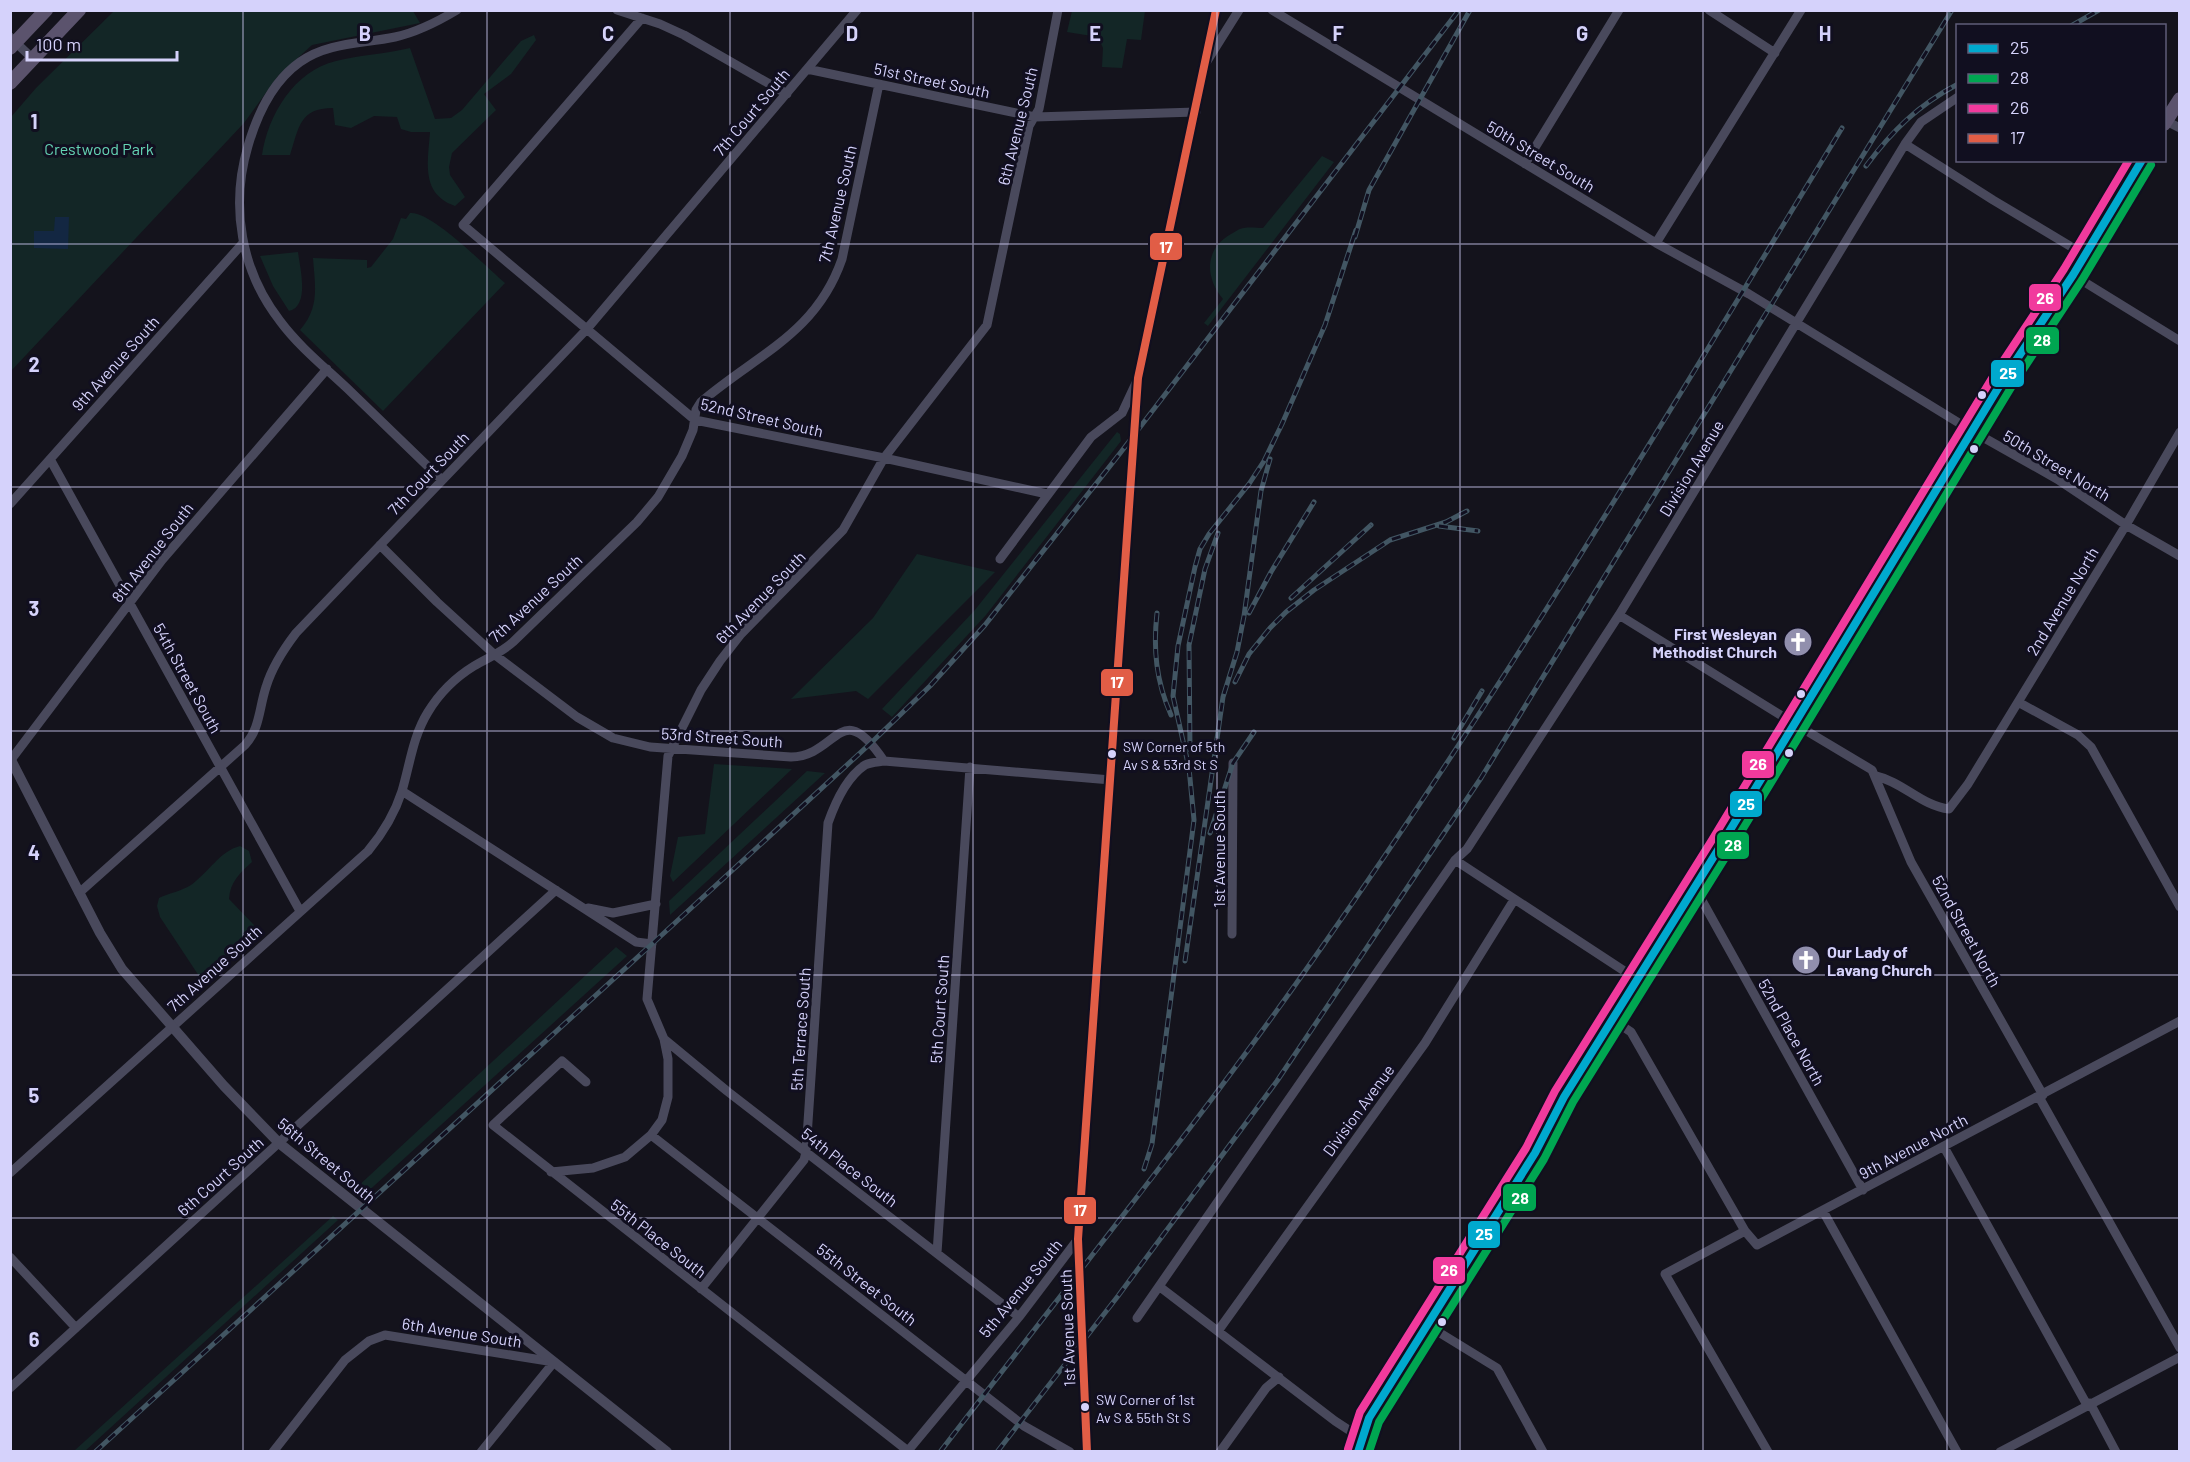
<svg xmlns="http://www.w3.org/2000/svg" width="2190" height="1462" viewBox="0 0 2190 1462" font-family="Barlow,sans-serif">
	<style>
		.green { fill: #132626 }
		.water { fill: #132742 }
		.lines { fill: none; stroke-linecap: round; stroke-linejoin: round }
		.minor { stroke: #49495c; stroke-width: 9 }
		.tertiary { stroke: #49495c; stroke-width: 10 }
		.primary { stroke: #5b536d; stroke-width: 14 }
		.rail-casing { stroke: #425663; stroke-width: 5 }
		.rail { stroke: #110f20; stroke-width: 3; stroke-dasharray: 9; stroke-linecap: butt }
		.bus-1-casing { stroke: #110f20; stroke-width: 12 }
		.bus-2-casing { stroke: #110f20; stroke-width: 12 }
		.bus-3-casing { stroke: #110f20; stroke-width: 12 }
		.bus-4-casing { stroke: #110f20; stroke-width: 12 }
		.bus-1 { stroke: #00a9ce; stroke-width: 8 }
		.bus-2 { stroke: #00a651; stroke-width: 8 }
		.bus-3 { stroke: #f13a9d; stroke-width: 8 }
		.bus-4 { stroke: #e15d46; stroke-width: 8 }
		.grid { fill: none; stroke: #d5d2fb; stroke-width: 1.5; stroke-opacity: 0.55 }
		.bus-dot { fill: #d5d2fb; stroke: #110f20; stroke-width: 2 }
		.labels { text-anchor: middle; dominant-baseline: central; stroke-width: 6; stroke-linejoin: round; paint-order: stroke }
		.bus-label { font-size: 14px; fill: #d5d2fb; stroke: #110f20; text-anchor: start }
		.street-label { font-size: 16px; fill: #d5d2fb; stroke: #110f20 }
		.park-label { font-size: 16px; fill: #65d4b4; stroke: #110f20 }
		.poi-label { font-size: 16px; font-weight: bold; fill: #d5d2fb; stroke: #110f20; text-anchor: end }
		.grid-label { font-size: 20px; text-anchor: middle; font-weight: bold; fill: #d5d2fb; stroke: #110f20; stroke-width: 6; stroke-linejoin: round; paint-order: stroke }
		.line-badge { stroke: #110f20; stroke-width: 2 }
		.badge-label { font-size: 16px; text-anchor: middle; font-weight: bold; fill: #fff }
	</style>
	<rect width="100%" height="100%" fill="#14131c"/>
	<!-- green -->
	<path class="green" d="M114 11H413L420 23 312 45 278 76 244 123 11 371V117L36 88Z
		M1072 11H1145L1141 40 1127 39 1122 68 1102 67 1103 48 1098 37 1067 32Z
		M534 35 536 40 511 74 484 94 496 110 452 153 449 167 450 175 465 197 455 206C420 194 428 161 430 132H411L401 129 397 117 374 116 351 128 335 125 333 108C299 108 299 128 290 155H262C268 115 294 71 336 61 360 55 385 54 410 48L435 119 451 118 462 110 521 41Z
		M1322 156 1334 162 1208 326 1204 323 1223 299C1205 278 1204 249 1231 234 1235 232 1240 228 1244 228 1250 227 1257 228 1263 228Z
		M410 213C432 211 486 267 505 283L383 411 300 330C320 307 315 286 313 258L367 260V268L371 267 393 239 401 218 406 219Z
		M298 252C300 268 310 306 289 311L273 286 260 256Z
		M1117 432 1120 434 1121 441 986 615 892 717 882 709 974 611Z
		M917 554 995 572 868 699 856 691 791 699 873 618Z
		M714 764 792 769 673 882 670 876 678 837 705 834Z
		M807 771 825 773 670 915 669 901Z
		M240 846 249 851 252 862C240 873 230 882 229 899L254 925 238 956 201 979 160 917 157 906 159 898C169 893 182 891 191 885 208 873 220 851 240 846Z
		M616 947 627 956 364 1195 355 1189Z
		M333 1216 338 1220 85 1451H74Z"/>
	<!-- water -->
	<path class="water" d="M55 217H69L68 249 34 248V231H54Z"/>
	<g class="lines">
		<!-- minor -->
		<path class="minor" d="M617 10 660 24 684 35 787 94
			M1272 10 1656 243 1749 294 1972 431 2057 479 2126 525 2180 556
			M1709 10 1775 53
			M642 18 463 225 695 420 884 458 1047 494
			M10 37 32 58
			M1207 61 1239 10
			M807 69 1035 117 1196 112
			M2164 120 2180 128
			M1905 144 1993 200 2085 255
			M1525 164 1619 10
			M1656 243 1801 10
			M2073 275 2180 341
			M50 459 300 911
			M442 480C412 451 381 421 351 392 327 369 300 348 280 321 241 271 230 206 248 146 257 115 273 81 300 62 328 42 362 44 395 37 418 32 437 22 457 10
			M10 504 243 243
			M380 545 437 602 495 655 577 717 613 738 650 747 791 757C838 756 840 695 884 761L1111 780
			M1000 559 1091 437 1122 413 1136 383
			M1619 615 1795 724 1872 770 1911 862 2043 1095
			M2018 702 2078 735 2091 747 2180 907
			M10 761 162 560 327 369
			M1876 776C1903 782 1922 806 1949 809L1968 784 2126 525 2180 432
			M402 791 636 942 652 944
			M1455 860 1638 980
			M1695 888 1863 1190
			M79 893 245 745C260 729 259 708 266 687 272 667 283 650 296 633L586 330 857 10
			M588 908 613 913 656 904
			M1232 934 1233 763
			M1613 1020 1631 1032 1745 1231 1757 1245 2180 1021
			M664 1039 727 1091 1019 1317
			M586 1082 562 1061 493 1125 908 1451
			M2039 1097 2180 1348
			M651 1135 1024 1426 1070 1452
			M1944 1147 2087 1405
			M551 1172 593 1168 625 1157 651 1135 662 1120 668 1097V1059L664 1039 647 999 668 756 701 690 720 661 741 634 843 530 884 458 987 325 1029 126 1039 109 1058 10
			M10 1173 368 851C383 833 395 813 402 791 410 764 413 736 428 712 439 694 456 677 474 666 487 658 501 653 513 642L637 522 658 497 682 456 693 430 696 410 701 402C757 354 816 334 842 259L879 84
			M1823 1211 1957 1452
			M1745 1231 1665 1274 1768 1452
			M937 1253 970 767
			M10 1257 76 1328
			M1160 1287 1335 1421 1361 1438
			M701 1289 804 1160 806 1152 828 823C835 803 847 777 865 765 871 762 878 762 884 761
			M1137 1318 1455 860 1467 849 1619 615 1905 144 1921 122 1958 97
			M1427 1325 1497 1368 1543 1452
			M1218 1331 1425 1043 1514 900
			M10 1388 556 890
			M2090 1403 2116 1452
			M273 1452 345 1360 369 1341 385 1335 554 1362
			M481 1452 554 1362
			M907 1452 1019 1317 1078 1239
			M1220 1452 1266 1388 1279 1377
			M2000 1452 2180 1357"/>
		<!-- tertiary -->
		<path class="tertiary" d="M10 758 100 933 122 969 224 1086 279 1143 667 1452
			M1087 1452 1078 1239 1138 378 1216 10"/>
		<!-- primary -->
		<path class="primary" d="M10 48 46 10
			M10 83 79 10
			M2164 124 2180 99
			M1358 1452 1369 1418 1535 1153 1564 1097 1721 845 2003 380 2073 275 2142 160"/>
		<!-- rail casing -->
		<g class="rail-casing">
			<path id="rail" d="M2071 26 2099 10
				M1866 166C1892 131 1918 105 1958 84
				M1355 237 1369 190 1470 10
				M1439 526 1478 531
				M1291 598 1371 525
				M1157 613C1153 649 1156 681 1171 715
				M1249 613 1271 572 1314 502
				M1235 682 1249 654 1270 628 1286 612 1314 590 1390 540 1446 522 1467 511
				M1454 738 1482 691
				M1190 750 1189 645 1205 569 1218 533
				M1210 833 1233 763 1254 732
				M1185 961 1223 697 1237 652 1244 616 1261 491 1270 459
				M1144 1169 1152 1144 1194 820 1189 768 1173 696 1178 646 1195 567 1200 549 1209 534 1249 484 1264 461 1282 424 1325 325 1356 230
				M95 1452 652 944 872 742 930 686 985 625 1121 452 1459 10
				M940 1452C1069 1283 1203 1118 1324 944 1509 680 1675 403 1842 128
				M997 1452 1118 1296 1277 1081 1481 778 1952 10"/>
		</g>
		<!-- rail -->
		<use href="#rail" class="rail"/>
		<!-- bus-1 casing -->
		<g class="bus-1-casing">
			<path id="bus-1" d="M1358 1452 1369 1418 1535 1153 1564 1097 1721 845 2003 380 2073 275 2142 160"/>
		</g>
		<!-- bus-2 casing -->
		<g class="bus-2-casing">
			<path id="bus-2" d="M1369 1452 1379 1422 1544 1159 1573 1102 1730 850 2012 386 2082 280 2151 165"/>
		</g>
		<!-- bus-3 casing -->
		<g class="bus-3-casing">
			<path id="bus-3" d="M1348 1449 1360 1412 1526 1148 1555 1091 1712 840 1994 375 2064 269 2129 160"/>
		</g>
		<!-- bus-4 casing -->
		<g class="bus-4-casing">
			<path id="bus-4" d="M1087 1452 1078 1239 1138 378 1216 10"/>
		</g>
		<!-- bus-1 -->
		<use href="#bus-1" class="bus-1"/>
		<!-- bus-2 -->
		<use href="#bus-2" class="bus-2"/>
		<!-- bus-3 -->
		<use href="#bus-3" class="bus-3"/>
		<!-- bus-4 -->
		<use href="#bus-4" class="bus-4"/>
	</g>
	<!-- grid -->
	<path class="grid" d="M243 10V1452M487 10V1452M730 10V1452M973 10V1452M1217 10V1452M1460 10V1452M1703 10V1452M1947 10V1452M10 244H2180M10 487H2180M10 731H2180M10 975H2180M10 1218H2180"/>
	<!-- icons -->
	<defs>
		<g id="church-disc" transform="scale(1.5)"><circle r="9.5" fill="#918fad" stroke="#110f20"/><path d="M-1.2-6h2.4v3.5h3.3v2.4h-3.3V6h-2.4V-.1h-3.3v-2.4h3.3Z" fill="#fff"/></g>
	</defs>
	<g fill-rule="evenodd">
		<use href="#church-disc" x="1798" y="642"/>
		<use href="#church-disc" x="1806" y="960"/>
	</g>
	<!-- markers -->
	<g class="bus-dot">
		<circle cx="1982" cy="395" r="5"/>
		<circle cx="1974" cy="449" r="5"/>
		<circle cx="1801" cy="694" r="5"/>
		<circle cx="1789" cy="753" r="5"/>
		<circle cx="1112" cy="754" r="5"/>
		<circle cx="1442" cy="1322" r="5"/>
		<circle cx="1085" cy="1407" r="5"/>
	</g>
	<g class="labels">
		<!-- bus labels -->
		<g class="bus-label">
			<text x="1123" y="746">SW Corner of 5th<tspan x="1123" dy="18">Av S &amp; 53rd St S</tspan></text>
			<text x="1096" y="1399">SW Corner of 1st<tspan x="1096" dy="18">Av S &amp; 55th St S</tspan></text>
		</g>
		<!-- street labels -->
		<g class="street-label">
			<text transform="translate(932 80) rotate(12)">51st Street South</text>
			<text transform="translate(751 112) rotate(-50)">7th Court South</text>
			<text transform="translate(1017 126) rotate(-76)">6th Avenue South</text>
			<text transform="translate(1541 156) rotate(31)">50th Street South</text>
			<text transform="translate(837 204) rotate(-77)">7th Avenue South</text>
			<text transform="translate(115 363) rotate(-48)">9th Avenue South</text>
			<text transform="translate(762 417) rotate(13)">52nd Street South</text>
			<text transform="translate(2057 465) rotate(31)">50th Street North</text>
			<text transform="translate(1691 468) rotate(-59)">Division Avenue</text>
			<text transform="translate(428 473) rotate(-46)">7th Court South</text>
			<text transform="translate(152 552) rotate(-52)">8th Avenue South</text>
			<text transform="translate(760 597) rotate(-46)">6th Avenue South</text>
			<text transform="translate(535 598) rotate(-43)">7th Avenue South</text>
			<text transform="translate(2062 601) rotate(-59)">2nd Avenue North</text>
			<text transform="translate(188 678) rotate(61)">54th Street South</text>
			<text transform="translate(722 737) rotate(4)">53rd Street South</text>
			<text transform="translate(1218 849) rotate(-90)">1st Avenue South</text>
			<text transform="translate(1967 931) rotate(61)">52nd Street North</text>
			<text transform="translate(214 968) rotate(-42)">7th Avenue South</text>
			<text transform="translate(939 1009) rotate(-86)">5th Court South</text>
			<text transform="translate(800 1029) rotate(-86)">5th Terrace South</text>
			<text transform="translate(1792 1032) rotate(61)">52nd Place North</text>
			<text transform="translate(1358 1110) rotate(-54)">Division Avenue</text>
			<text transform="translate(1913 1146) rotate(-28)">9th Avenue North</text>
			<text transform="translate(327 1160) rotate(40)">56th Street South</text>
			<text transform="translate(850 1167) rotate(38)">54th Place South</text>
			<text transform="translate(220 1176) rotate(-42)">6th Court South</text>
			<text transform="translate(659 1238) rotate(38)">55th Place South</text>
			<text transform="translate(867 1284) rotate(38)">55th Street South</text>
			<text transform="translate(1020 1288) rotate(-51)">5th Avenue South</text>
			<text transform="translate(1067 1328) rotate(-92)">1st Avenue South</text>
			<text transform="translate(462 1332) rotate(9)">6th Avenue South</text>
		</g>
		<!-- park labels -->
		<g class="park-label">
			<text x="99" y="148">Crestwood Park</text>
		</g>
		<!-- poi labels -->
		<g class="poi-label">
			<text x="1777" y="633">First Wesleyan<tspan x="1777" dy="18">Methodist Church</tspan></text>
			<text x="1827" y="951" text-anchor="start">Our Lady of<tspan x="1827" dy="18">Lavang Church</tspan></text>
		</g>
	</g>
	<g class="grid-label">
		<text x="365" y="41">B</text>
		<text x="608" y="41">C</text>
		<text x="852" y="41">D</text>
		<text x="1095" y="41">E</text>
		<text x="1338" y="41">F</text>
		<text x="1582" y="41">G</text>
		<text x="1825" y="41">H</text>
		<text x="34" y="129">1</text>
		<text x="34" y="372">2</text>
		<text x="34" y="616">3</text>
		<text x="34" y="860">4</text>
		<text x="34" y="1103">5</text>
		<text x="34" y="1347">6</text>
	</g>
	<g class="line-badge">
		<rect x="1149" y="232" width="34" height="29" rx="6" fill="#e15d46"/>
		<rect x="2028" y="283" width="34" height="29" rx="6" fill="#f13a9d"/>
		<rect x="2025" y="326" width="35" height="29" rx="6" fill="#00a651"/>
		<rect x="1990" y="359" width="35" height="29" rx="6" fill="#00a9ce"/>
		<rect x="1100" y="668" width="34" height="29" rx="6" fill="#e15d46"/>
		<rect x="1741" y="750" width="34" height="29" rx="6" fill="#f13a9d"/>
		<rect x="1729" y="790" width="34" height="28" rx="6" fill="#00a9ce"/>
		<rect x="1716" y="831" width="34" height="29" rx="6" fill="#00a651"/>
		<rect x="1502" y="1183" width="35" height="29" rx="6" fill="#00a651"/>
		<rect x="1063" y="1196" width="34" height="29" rx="6" fill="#e15d46"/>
		<rect x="1467" y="1220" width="34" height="29" rx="6" fill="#00a9ce"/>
		<rect x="1432" y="1256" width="34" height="29" rx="6" fill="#f13a9d"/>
	</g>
	<g class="badge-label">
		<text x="1166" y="253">17</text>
		<text x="2045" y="304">26</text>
		<text x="2042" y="346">28</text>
		<text x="2008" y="379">25</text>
		<text x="1117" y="688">17</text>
		<text x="1758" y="770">26</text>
		<text x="1746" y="810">25</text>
		<text x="1733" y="851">28</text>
		<text x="1520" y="1204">28</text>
		<text x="1080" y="1216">17</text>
		<text x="1484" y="1240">25</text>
		<text x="1449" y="1276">26</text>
	</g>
	<!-- border -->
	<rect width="2190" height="1462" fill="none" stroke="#d5d2fb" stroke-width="24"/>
	<!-- legend -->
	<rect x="1956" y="24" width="210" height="138" fill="#110f20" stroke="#5f5d78" stroke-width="1.5"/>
	<rect x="1968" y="44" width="30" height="9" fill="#00a9ce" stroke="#5f5d78" stroke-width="1.5"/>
	<text x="2010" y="54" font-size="18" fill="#d5d2fb">25</text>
	<rect x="1968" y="74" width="30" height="9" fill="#00a651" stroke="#5f5d78" stroke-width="1.5"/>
	<text x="2010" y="84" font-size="18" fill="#d5d2fb">28</text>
	<rect x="1968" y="104" width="30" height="9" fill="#f13a9d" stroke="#5f5d78" stroke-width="1.5"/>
	<text x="2010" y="114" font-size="18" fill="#d5d2fb">26</text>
	<rect x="1968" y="134" width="30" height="9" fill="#e15d46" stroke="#5f5d78" stroke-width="1.5"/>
	<text x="2010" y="144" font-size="18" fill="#d5d2fb">17</text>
	<!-- scale -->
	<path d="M27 51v9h150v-9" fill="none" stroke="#d5d2fb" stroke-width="3"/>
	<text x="36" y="51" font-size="18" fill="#d5d2fb" stroke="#110f20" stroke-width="4.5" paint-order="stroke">100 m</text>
</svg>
